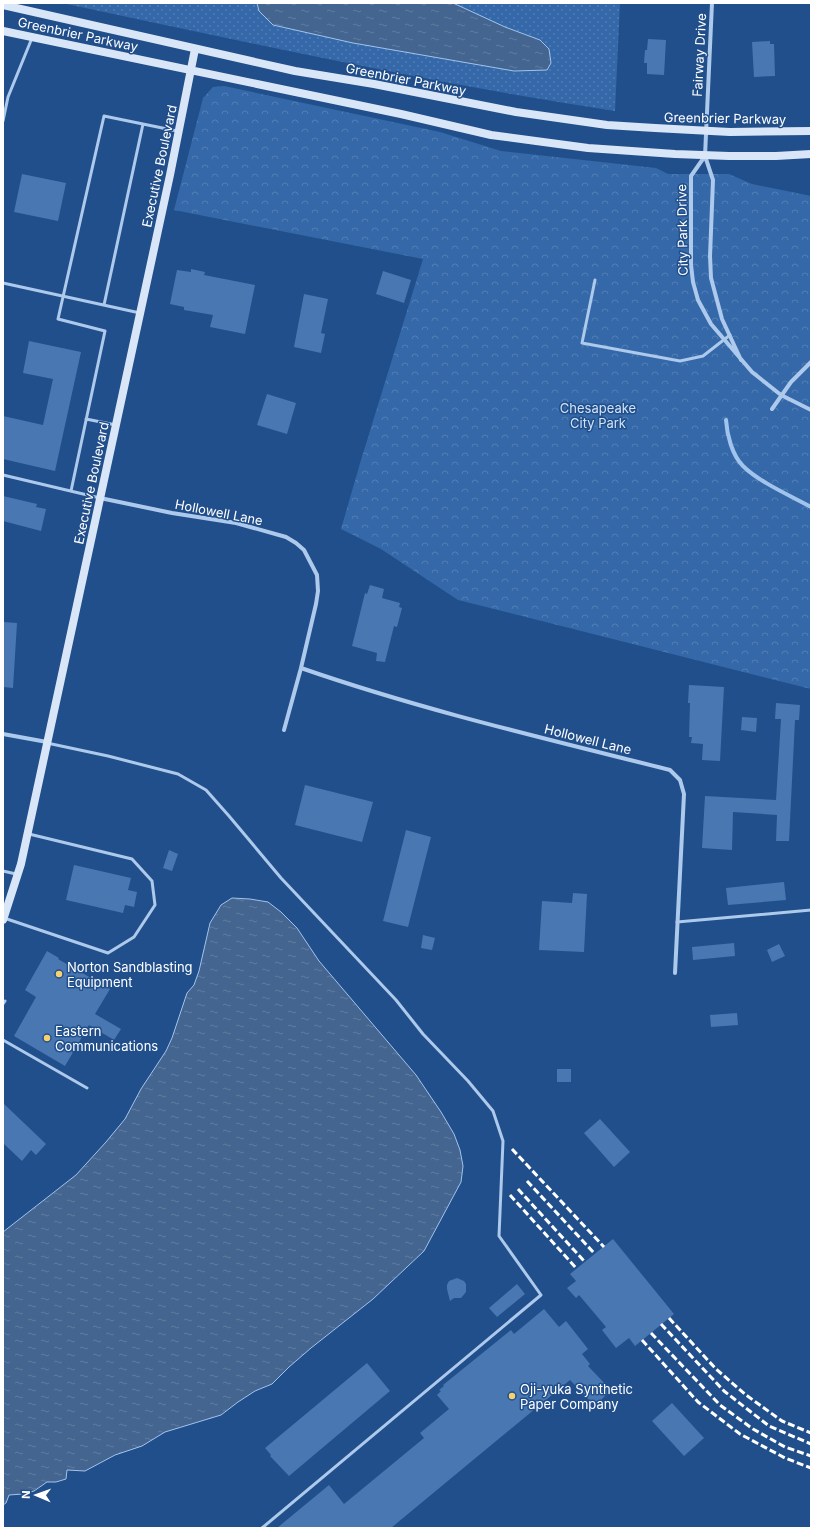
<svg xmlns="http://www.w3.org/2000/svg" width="814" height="1531" viewBox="0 0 814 1531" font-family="Inter,sans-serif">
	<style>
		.grass { fill: url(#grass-dots) }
		.park { fill: url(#park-crowns) }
		.water { fill: url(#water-ripples); stroke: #a1c4ec }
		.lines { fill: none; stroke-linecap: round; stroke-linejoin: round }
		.stream { stroke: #a1c4ec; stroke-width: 4 }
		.building { fill: #4977b2 }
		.lane { stroke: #adc9eb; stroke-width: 3 }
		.street { stroke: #adc9eb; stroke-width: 4 }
		.secondary { stroke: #d9e6f8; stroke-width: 8 }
		.rail { stroke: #fff; stroke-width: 3; stroke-dasharray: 7 3; stroke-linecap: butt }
		.poi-dot { fill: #f8d06e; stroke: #214f8b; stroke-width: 1.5 }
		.labels { text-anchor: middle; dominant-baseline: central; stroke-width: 3; stroke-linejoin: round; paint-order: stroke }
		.street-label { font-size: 13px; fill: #fff; stroke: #214f8b }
		.park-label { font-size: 13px; fill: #d2e3f8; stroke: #214f8b }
		.poi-label { font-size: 13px; fill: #fff; stroke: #214f8b; text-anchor: start }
	</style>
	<defs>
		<pattern id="grass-dots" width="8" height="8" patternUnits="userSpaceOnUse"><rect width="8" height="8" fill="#3468a8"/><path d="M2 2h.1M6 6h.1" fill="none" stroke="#527fb5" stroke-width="1.8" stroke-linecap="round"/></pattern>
		<pattern id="park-crowns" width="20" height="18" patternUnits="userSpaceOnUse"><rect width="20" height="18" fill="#3468a8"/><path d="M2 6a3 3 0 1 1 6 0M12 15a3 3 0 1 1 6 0" fill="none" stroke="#527fb5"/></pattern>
		<pattern id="water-ripples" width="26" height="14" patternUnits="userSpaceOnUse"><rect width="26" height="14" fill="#446590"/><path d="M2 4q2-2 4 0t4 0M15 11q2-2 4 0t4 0" fill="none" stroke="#607ca1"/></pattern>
	</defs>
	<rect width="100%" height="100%" fill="#214f8b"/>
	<!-- grass -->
	<path class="grass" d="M62 3H620L615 111C429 83 246 42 62 3Z"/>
	<!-- park -->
	<path class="park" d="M224 86 440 132 501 151 656 168 668 174H729L752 184 811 196V689L458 600 381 549 341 529 361 460 423 259 174 210 203 98 213 87Z"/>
	<!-- water -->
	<path class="water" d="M257 3H453L505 27 540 40 549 49 551 63 547 70 514 71 353 43 273 25 259 11Z
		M232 898 250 899 268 902 281 912 297 928 319 961 416 1075 441 1112 454 1134 460 1150 463 1166 461 1182 424 1251 373 1299 311 1348 289 1367 272 1384 255 1391 238 1402 221 1415 165 1432 142 1446 115 1455 85 1471 67 1470 66 1479 56 1482H47L34 1491 23 1494 9 1495 6 1503 3 1505V1232L76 1175 106 1142 125 1119 141 1089 166 1051 172 1038 187 993 194 985 199 971 210 923 221 905Z"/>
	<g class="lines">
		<!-- stream -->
		<path class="stream" d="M726 420C727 435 732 455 743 466 759 482 791 496 811 507"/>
	</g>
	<!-- building -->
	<path class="building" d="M648 39 666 40 664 75 647 74V63H644L645 50H647Z
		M770 41V44H774L775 76 754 77 752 42Z
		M22 174 66 183 58 221 14 212Z
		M191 269 205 272 204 275 255 285 245 334 210 327 213 315 184 310V307L170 304 177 270 191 272Z
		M383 271 411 280 404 303 376 294Z
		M304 294 328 299 321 333 325 334 321 353 294 347Z
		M29 341 81 352 55 471 3 459V416L43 425 53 379 23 373Z
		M267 394 296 403 287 434 257 425Z
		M3 496 37 504 36 507 46 509 41 531 3 521Z
		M370 585 384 589 382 598 400 603 399 607 402 608 397 627 394 626 385 662 376 661 377 653 352 646 365 593 367 594Z
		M3 622 17 623 13 688 3 687Z
		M689 685 724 687 720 761 702 760 703 744 691 743 692 737H689L690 703H688Z
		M776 703 800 705 799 720H795L789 841H776L777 815 733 812 732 850 702 848 705 796 776 800 781 719H775Z
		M742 717 757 718 756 732 741 730Z
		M305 785 373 802 362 842 295 825Z
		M406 830 431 837 408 927 383 921Z
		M169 850 178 854 172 871 163 868Z
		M74 865 131 878 128 890 137 892 134 907 125 905 123 913 66 900Z
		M784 882 786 900 728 905 726 888Z
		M573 893 587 894 584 952 539 950 542 901 572 903Z
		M423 935 435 938 432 950 421 948Z
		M734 943 735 956 693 960 692 947Z
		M779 944 785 956 772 962 767 950Z
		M47 951 59 958 58 959 110 989 95 1014 121 1029 114 1040 89 1025 65 1066 14 1036 36 997 25 990Z
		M737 1013 738 1025 711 1027 710 1015Z
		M557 1069H571V1082H557Z
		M3 1103 46 1144 36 1155 31 1150 22 1161 3 1143Z
		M600 1119 630 1152 614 1167 584 1133Z
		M613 1239 674 1314 635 1346 629 1338 616 1348 602 1330 606 1327 579 1295 576 1298 567 1288 576 1281 570 1274Z
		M457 1278 464 1281 466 1284V1292L461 1298H454L450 1301 447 1289V1285L449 1281Z
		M517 1284 525 1294 497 1317 489 1308Z
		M544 1309 559 1327 566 1321 588 1349 582 1354 590 1364 588 1366 611 1390 595 1406 570 1380 391 1528H277L329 1485 344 1504 424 1438 420 1433 449 1409 437 1395 441 1391 439 1390 444 1386 443 1385 511 1330 514 1334Z
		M367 1363 390 1391 289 1476 270 1456 271 1455 265 1448Z
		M672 1403 704 1438 684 1456 652 1421Z"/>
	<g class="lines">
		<!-- lane -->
		<path class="lane" d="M3 121 8 97 32 38
			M595 280 582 343 680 361 703 356 730 335
			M3 283 140 313
			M104 305 143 124
			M86 419 116 425
			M3 475 100 498
			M71 491 105 331 58 319 104 116 177 131
			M47 743 108 756 178 774 206 790 229 816 281 878 396 1000 423 1034 468 1081 493 1111 503 1141 499 1236 541 1295 262 1528
			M3 871 16 874
			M4 918 108 953 134 937 155 905 152 881 132 859 29 834
			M677 922 811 910
			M3 1004 5 1001
			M3 1040 87 1088"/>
		<!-- street -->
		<path class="street" d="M705 156 712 3
			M741 360 722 319 711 278 710 256 713 180 705 156 691 176V265L693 282 698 300 711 324 752 372 781 395 811 410
			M772 409 791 382 811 362
			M100 498 172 513 236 523 286 537 296 543 304 550 317 575 318 591 316 604 301 668 284 730
			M301 668C422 710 547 739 670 770L680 780 684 794 675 973
			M3 734 47 742"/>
		<!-- secondary -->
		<path class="secondary" d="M3 5 295 71 374 84 516 112 607 125 655 128 730 132 811 131
			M3 31 401 114 491 135 588 148 675 154 729 156H776L811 154
			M3 920 21 864 170 175 195 49"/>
		<!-- rail -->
		<path class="rail" d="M512 1149 604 1247
			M527 1181 595 1254
			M518 1189 585 1262
			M510 1195 577 1269
			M669 1318 716 1369 746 1395 782 1421 811 1433
			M661 1324 724 1391 769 1426 811 1444
			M651 1333 720 1405 753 1429 785 1447 811 1456
			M642 1340 698 1402 740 1434 785 1458 811 1468"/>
	</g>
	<!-- markers -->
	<g class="poi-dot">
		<circle cx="59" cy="974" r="4"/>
		<circle cx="47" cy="1038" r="4"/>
		<circle cx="512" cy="1396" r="4"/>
	</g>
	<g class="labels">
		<!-- street labels -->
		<g class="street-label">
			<text transform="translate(78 34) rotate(12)">Greenbrier Parkway</text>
			<text transform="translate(699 55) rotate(-87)">Fairway Drive</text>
			<text transform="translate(406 79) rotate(11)">Greenbrier Parkway</text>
			<text transform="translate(725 118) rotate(1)">Greenbrier Parkway</text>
			<text transform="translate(159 166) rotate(-78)">Executive Boulevard</text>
			<text transform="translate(682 230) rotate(-91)">City Park Drive</text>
			<text transform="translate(91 483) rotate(-78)">Executive Boulevard</text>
			<text transform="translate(219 512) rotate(11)">Hollowell Lane</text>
			<text transform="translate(588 739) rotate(14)">Hollowell Lane</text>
		</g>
		<!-- park labels -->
		<g class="park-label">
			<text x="598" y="408">Chesapeake<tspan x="598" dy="15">City Park</tspan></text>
		</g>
		<!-- poi labels -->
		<g class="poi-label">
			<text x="67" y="967">Norton Sandblasting<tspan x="67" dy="15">Equipment</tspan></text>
			<text x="55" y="1031">Eastern<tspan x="55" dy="15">Communications</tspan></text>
			<text x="520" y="1389">Oji-yuka Synthetic<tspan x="520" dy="15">Paper Company</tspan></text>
		</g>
	</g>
	<!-- border -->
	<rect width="814" height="1531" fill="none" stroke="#ffffff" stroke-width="8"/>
	<!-- north arrow -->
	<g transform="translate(36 1495) rotate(272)" stroke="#214f8b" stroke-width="3" paint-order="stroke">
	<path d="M0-3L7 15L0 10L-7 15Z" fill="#ffffff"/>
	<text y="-6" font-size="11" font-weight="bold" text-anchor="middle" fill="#ffffff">N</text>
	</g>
</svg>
